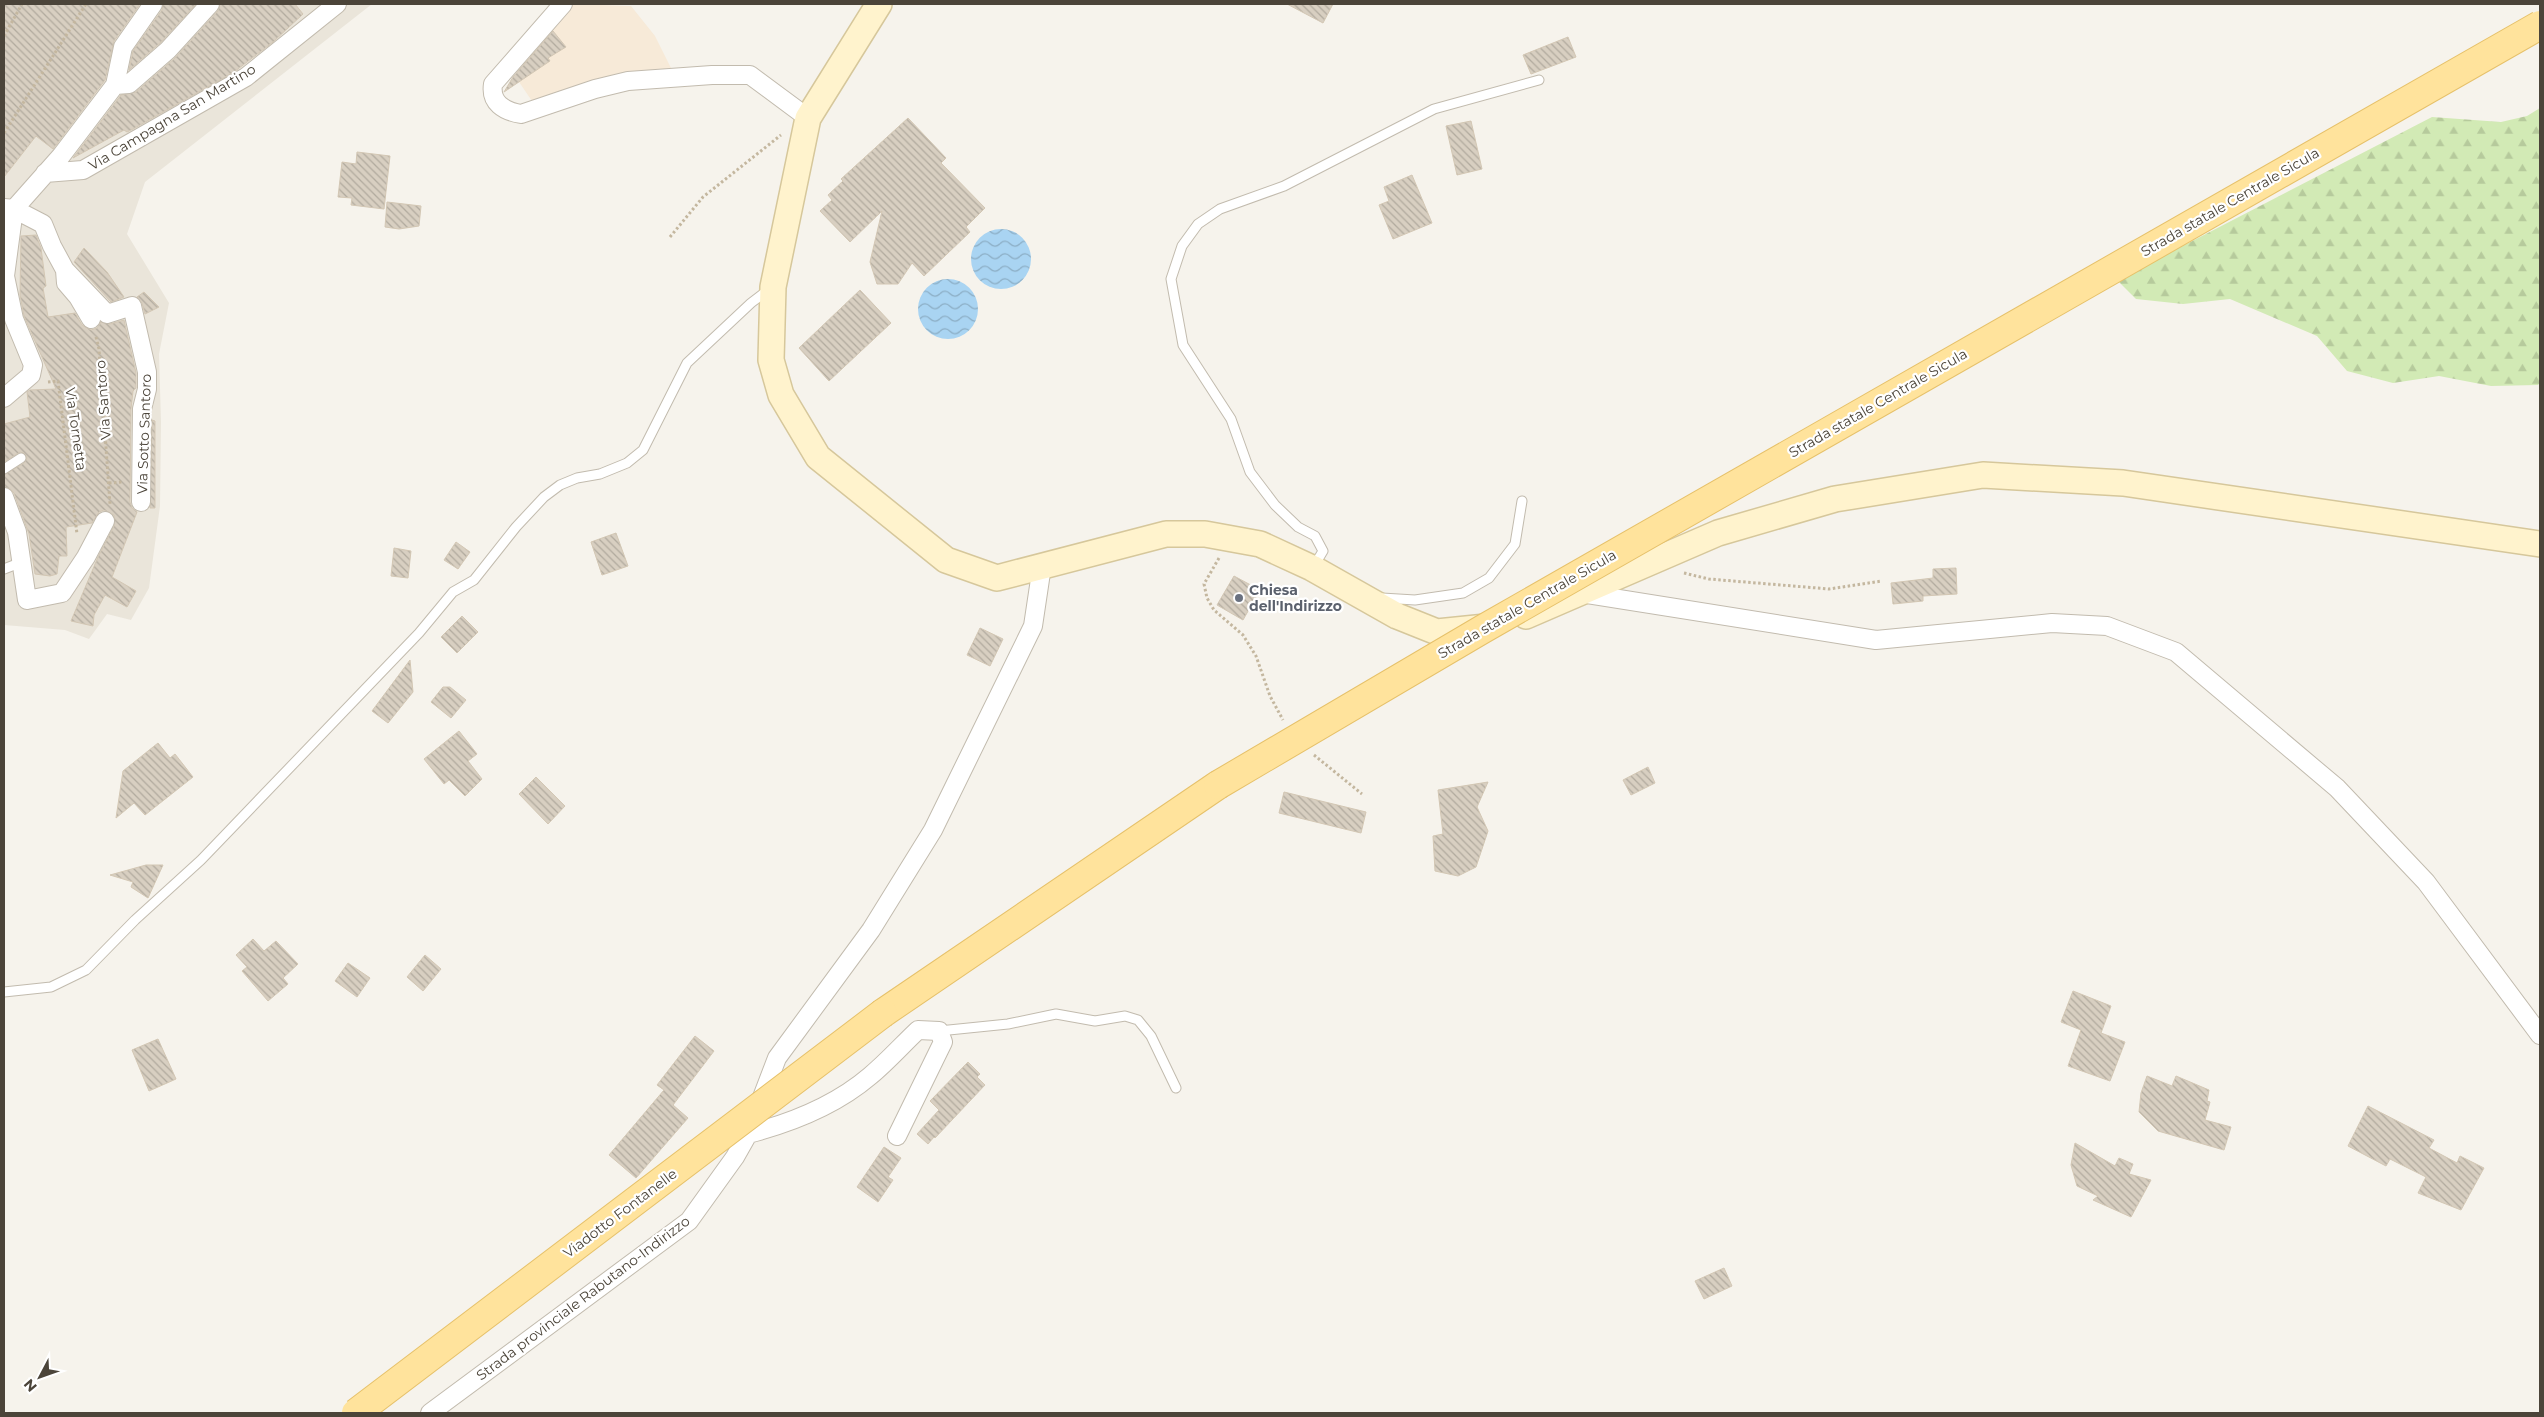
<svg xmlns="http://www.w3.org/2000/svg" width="2544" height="1417" viewBox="0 0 2544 1417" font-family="Montserrat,sans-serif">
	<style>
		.residential { fill: #eae5da }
		.commercial { fill: #f7ead8 }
		.forest { fill: url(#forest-firs) }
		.water { fill: url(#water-waves) }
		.building { fill: url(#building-back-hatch); stroke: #d3c7b4 }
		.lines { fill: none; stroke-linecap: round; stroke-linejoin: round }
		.lane-casing { stroke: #c2bbae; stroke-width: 11 }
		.street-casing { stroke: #c2bbae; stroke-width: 20 }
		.secondary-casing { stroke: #d6c79b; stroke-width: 28 }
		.primary-casing { stroke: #e6c16a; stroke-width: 30 }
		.path { stroke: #c4b79f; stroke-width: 3; stroke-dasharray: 2.5 2.5; stroke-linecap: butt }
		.lane { stroke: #fff; stroke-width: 9 }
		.street { stroke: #fff; stroke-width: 18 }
		.secondary { stroke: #fff3cd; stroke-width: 25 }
		.primary { stroke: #ffe39c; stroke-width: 28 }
		.primary-bridge-casing { stroke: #e6c16a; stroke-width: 30; stroke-linecap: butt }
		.primary-bridge { stroke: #ffe39c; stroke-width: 28 }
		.worship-dot { fill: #6b7280; stroke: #fff; stroke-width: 2 }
		.labels { text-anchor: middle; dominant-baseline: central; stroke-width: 4.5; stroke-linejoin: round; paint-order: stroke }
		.street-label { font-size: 14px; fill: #4b4439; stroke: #fff }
		.worship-label { font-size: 14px; font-weight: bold; fill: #5b616d; stroke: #fff; text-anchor: start }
	</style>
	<defs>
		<pattern id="forest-firs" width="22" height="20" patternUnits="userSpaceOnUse" patternTransform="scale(1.25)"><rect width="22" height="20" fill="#d2eab5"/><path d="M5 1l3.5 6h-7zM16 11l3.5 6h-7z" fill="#b6ca9c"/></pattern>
		<pattern id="water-waves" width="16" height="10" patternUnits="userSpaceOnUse" patternTransform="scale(1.25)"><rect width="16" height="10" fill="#a9d4f2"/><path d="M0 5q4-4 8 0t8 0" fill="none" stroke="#8caec5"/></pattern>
		<pattern id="building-back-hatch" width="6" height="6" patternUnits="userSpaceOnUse" patternTransform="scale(1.25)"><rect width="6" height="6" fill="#d8cfc1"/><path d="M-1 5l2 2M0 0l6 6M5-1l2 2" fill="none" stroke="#b1aa9e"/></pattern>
	</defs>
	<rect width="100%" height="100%" fill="#f6f3ec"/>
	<!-- residential -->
	<path class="residential" d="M4 4H372L145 182 127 234 169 303 159 354 161 422 160 506 149 588 131 620 107 614 89 639 65 630 4 625Z"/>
	<!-- commercial -->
	<path class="commercial" d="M572 4 631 6 655 36 671 68 627 74 534 104 515 76 531 52 552 30Z"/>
	<!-- forest -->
	<path class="forest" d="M2540 108V383L2538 385 2491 386 2439 376 2393 383 2347 371 2317 336 2230 299 2183 304 2136 299 2117 280 2432 117 2501 122 2527 116Z"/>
	<!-- water -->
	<path class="water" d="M971 259a30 30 0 1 1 60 0a30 30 0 1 1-60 0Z
		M918 309a30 30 0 1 1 60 0a30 30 0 1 1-60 0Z"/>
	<!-- building -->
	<path class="building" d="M4 4H140L114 41 105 80 53 149 36 136 4 177Z
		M163 4H196L161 42 129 70 133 51 162 10Z
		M220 4H295L303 14 273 42 234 72 133 129 127 132 124 130 73 158 121 95 136 92 175 58 218 11Z
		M1287 4H1333L1323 23Z
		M553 31 566 47 548 58 550 61 504 92 513 77Z
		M1568 37 1576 57 1531 74 1523 55Z
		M908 118 946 158 941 163 985 208 966 227 970 232 924 276 912 263 898 284H877L870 262 882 211 850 242 820 211 832 200 828 195 843 181 841 179Z
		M1471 121 1482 169 1457 175 1446 126Z
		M357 152 390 156 384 209 351 205 352 198 338 197 342 162 356 164Z
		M1412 175 1432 223 1393 239 1379 205 1389 201 1384 187Z
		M387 202 421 206 419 226 399 229 385 227Z
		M36 235 41 248 46 286 43 288 48 317 75 313 82 325 91 330 97 328 101 322 110 324 124 320 136 373V388L133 391 131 409 130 502 132 508 137 512 112 577 136 591 127 607 105 595 94 615 93 626 71 621 98 557 114 526V515L104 510 99 512 92 523 66 527 67 556H59L57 574 50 576 35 574 29 534 14 493 10 489 4 487V475L24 463 27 458 24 453 20 452 4 462V424L30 417 27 392 30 390 56 389 24 316 20 295 21 236Z
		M84 248 107 272 124 297 111 302 74 262Z
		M860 290 891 323 829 381 799 348Z
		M144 292 159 307 145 314 142 303 137 297Z
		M152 420 155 421V508H150Z
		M616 533 628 566 602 575 591 542Z
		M456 542 470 552 458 569 444 560Z
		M394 548 411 551 408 578 391 576Z
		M1956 568 1957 594 1923 596V601L1893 604 1891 583 1933 578V569Z
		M1234 576 1260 590 1243 620 1217 605Z
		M462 616 478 632 457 653 441 637Z
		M980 628 1003 639 990 666 967 655Z
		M410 660 413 692 388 723 372 711Z
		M443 687H450L466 700 451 718 431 702Z
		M459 731 477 754 468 761 482 779 465 796 449 780 444 784 424 759Z
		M158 743 170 758 175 754 193 777 145 815 134 803 116 818 123 771Z
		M1648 767 1655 783 1631 795 1623 780Z
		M536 777 565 806 548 824 519 794Z
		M1488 782 1477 807 1488 831 1476 867 1458 876 1435 871 1433 836 1443 834 1438 790Z
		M1284 792 1366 812 1361 833 1279 813Z
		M146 865H163L148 898 131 887 133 882 110 875Z
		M253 939 264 951 276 941 298 964 283 978 288 984 268 1001 242 971 247 967 236 955Z
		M425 955 441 969 423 991 407 977Z
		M348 963 370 978 357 997 335 981Z
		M2073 991 2111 1006 2101 1033 2125 1042 2110 1081 2068 1066 2081 1030 2061 1022Z
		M695 1036 714 1051 673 1105 688 1118 636 1178 609 1155 664 1090 657 1085Z
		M158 1039 176 1079 149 1091 132 1050Z
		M968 1062 980 1074 977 1077 985 1085 935 1138 934 1137 928 1144 917 1134 939 1110 930 1101Z
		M2147 1076 2172 1086 2176 1076 2209 1090 2207 1101 2210 1102 2205 1120 2231 1127 2224 1150 2158 1131 2139 1112 2141 1093Z
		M2368 1106 2434 1140 2429 1148 2457 1163 2460 1156 2484 1168 2461 1210 2418 1193 2426 1177 2390 1159 2386 1166 2348 1146Z
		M2075 1143 2115 1166 2119 1158 2133 1164 2129 1174 2151 1180 2131 1217 2093 1200 2098 1196 2077 1186 2071 1165Z
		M884 1147 901 1158 888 1177 893 1180 878 1202 857 1187Z
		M1724 1268 1732 1286 1704 1299 1695 1281Z"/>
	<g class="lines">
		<!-- lane casing -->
		<g class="lane-casing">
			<path id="lane" d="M4 469 21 458
				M1314 566 1323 551 1315 536 1298 527 1275 505 1250 472 1231 419 1183 345 1171 279 1182 246 1198 224 1220 209 1284 186 1434 109 1539 80
				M4 569 22 562
				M1382 598 1415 600 1463 593 1489 578 1515 544 1522 501
				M4 992 51 987 86 970 135 920 201 860 419 633 453 592 474 580 516 527 544 497 560 485 577 478 600 474 627 463 643 450 687 363 751 303 768 290
				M939 1031 1008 1024 1056 1014 1095 1021 1125 1016 1138 1020 1151 1036 1176 1088"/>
		</g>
		<!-- street casing -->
		<g class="street-casing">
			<path id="street" d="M563 4 493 84C490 103 504 111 521 114L595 89 628 81 712 75H750L808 118
				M115 85 123 47 153 4
				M45 173 83 170 246 77 337 4
				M4 208 14 209 43 224 52 246 65 270 66 283 78 297 91 319
				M14 209 61 156 115 85 129 84 168 50 210 4
				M65 270 107 314 132 306 147 372V389L142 409 141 502
				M4 398 31 375 33 365 14 319 5 276 14 209
				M4 497 17 532 27 600 62 593 86 557 105 521
				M1581 593 1876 640 2052 623 2107 626 2176 652 2337 788 2426 882 2540 1035
				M748 1134C791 1123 836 1105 870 1076 887 1062 902 1045 918 1030L939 1031 943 1042 897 1136
				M430 1413 689 1221 735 1157 748 1134 777 1058 871 930 933 830 1033 626 1042 566"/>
		</g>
		<!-- secondary casing -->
		<g class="secondary-casing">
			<path id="secondary" d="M879 4 808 118 773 287 771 360 781 395 818 457 946 560 997 578 1166 534H1205L1260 544 1312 568 1397 616 1437 632 1486 627
				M1526 616 1718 533 1835 499 1983 475 2123 483 2540 544"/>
		</g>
		<!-- primary casing -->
		<g class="primary-casing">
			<path id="primary" d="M883 1013 1218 785"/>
		</g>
		<!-- path -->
		<path class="path" d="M4 36 22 4
			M4 133 86 4
			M670 237 703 197 781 135
			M96 337 99 349 110 504
			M48 382 58 381 77 534
			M109 483 123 482
			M1219 558 1204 584 1207 598 1214 610 1243 635 1256 656 1270 696 1283 720
			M1684 573 1709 579 1829 589 1882 581
			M1314 755 1362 794"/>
		<!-- lane -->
		<use href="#lane" class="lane"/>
		<!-- street -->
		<use href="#street" class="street"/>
		<!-- secondary -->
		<use href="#secondary" class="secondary"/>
		<!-- primary -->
		<use href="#primary" class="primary"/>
		<!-- primary-bridge casing -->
		<g class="primary-bridge-casing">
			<path id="primary-bridge" d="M1218 785 1483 629 2540 25
				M356 1413 883 1013"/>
		</g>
		<!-- primary-bridge -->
		<use href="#primary-bridge" class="primary-bridge"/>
	</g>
	<!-- markers -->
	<circle class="worship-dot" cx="1239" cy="598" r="5"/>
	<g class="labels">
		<!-- street labels -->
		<g class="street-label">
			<text transform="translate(172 117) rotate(-31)">Via Campagna San Martino</text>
			<text transform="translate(2230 202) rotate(-30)">Strada statale Centrale Sicula</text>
			<text transform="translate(103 400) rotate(-94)">Via Santoro</text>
			<text transform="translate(1878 403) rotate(-30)">Strada statale Centrale Sicula</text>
			<text transform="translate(76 429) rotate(82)">Via Tornetta</text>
			<text transform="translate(144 434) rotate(-88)">Via Sotto Santoro</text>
			<text transform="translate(1527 604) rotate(-30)">Strada statale Centrale Sicula</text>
			<text transform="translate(620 1213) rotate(-37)">Viadotto Fontanelle</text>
			<text transform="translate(583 1298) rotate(-37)">Strada provinciale Rabutano-Indirizzo</text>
		</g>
		<!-- worship labels -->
		<g class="worship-label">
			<text x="1249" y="590">Chiesa<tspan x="1249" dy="16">dell'Indirizzo</tspan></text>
		</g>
	</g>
	<!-- border -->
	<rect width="2544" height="1417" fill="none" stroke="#4b4439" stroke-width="10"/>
	<!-- north arrow -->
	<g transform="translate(40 1377) rotate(229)" stroke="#ffffff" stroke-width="4" paint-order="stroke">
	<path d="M0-4L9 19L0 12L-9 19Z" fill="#4b4439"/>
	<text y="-8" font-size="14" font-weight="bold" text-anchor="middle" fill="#4b4439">N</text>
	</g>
</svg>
